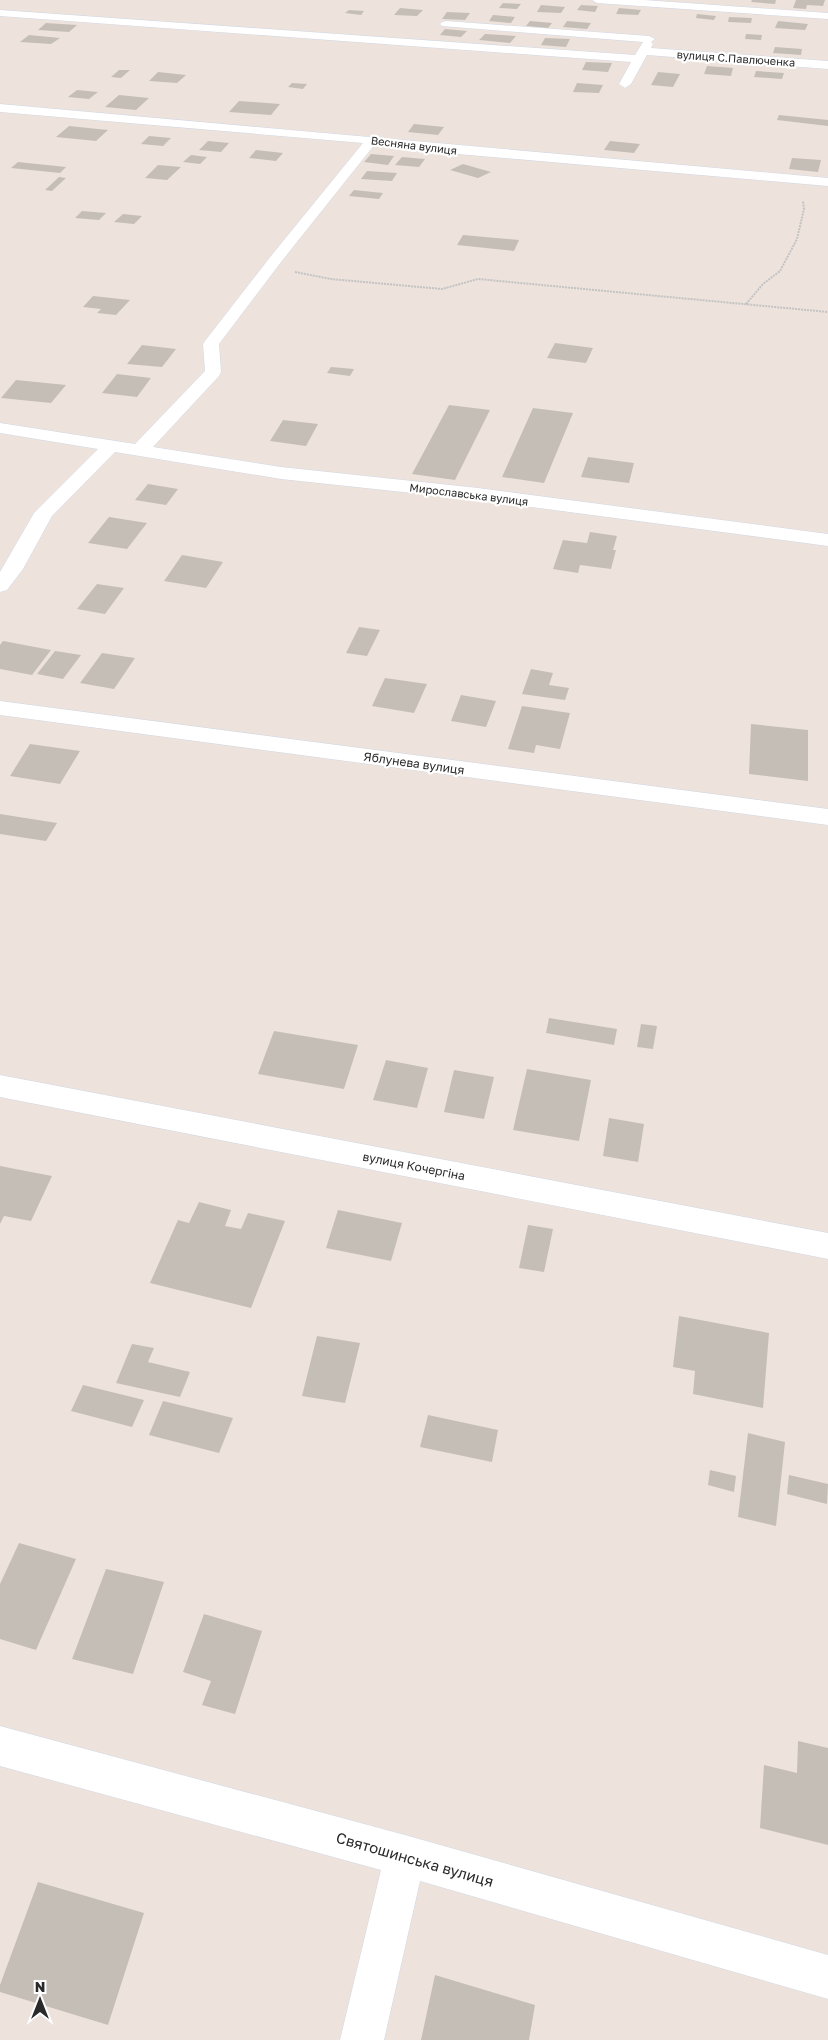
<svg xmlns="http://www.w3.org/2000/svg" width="828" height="2040" viewBox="0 0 828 2040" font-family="'Golos Text',sans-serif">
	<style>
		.building { fill: #c5beb7 }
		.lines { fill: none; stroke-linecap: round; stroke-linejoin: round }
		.minor-casing { stroke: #d1d7e4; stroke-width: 1 }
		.path { stroke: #c3c3c3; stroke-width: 2; stroke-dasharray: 2 1; stroke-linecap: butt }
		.minor { fill: #fff; fill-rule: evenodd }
		.labels { text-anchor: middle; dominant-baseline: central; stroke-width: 4.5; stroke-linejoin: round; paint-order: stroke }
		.far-street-label { font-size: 11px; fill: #2a2a2a; stroke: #fff }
		.street-label { font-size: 12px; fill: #2a2a2a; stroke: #fff }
		.near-street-label { font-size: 15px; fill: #2a2a2a; stroke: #fff }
	</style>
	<rect width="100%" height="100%" fill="#ede3dc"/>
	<!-- building -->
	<path class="building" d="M752 0H776L775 4 751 2Z
		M796 0H825L823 6 807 5 806 9 793 8Z
		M503 3 521 4 517 9 499 8Z
		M541 5 565 7 561 13 537 12Z
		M581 5 598 6 595 12 577 10Z
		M400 8 423 10 417 16 394 15Z
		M619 8 641 10 638 15 616 14Z
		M349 10 364 11 361 15 345 13Z
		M447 12 470 13 465 20 442 19Z
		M697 14 716 16 714 20 696 18Z
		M493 15 515 17 511 23 489 21Z
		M729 17 752 18 751 23 728 22Z
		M530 21 552 23 548 28 526 26Z
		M567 21 591 23 587 29 563 27Z
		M778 21 808 24 805 30 775 28Z
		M46 23 77 25 69 32 38 30Z
		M445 29 467 31 461 37 440 35Z
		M485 34 516 36 510 43 479 40Z
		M746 34 762 35 761 40 745 39Z
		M29 35 60 38 51 44 20 42Z
		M545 38 570 39 566 47 541 45Z
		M775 47 802 49 801 55 773 53Z
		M586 62 612 63 608 72 582 70Z
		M707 66 733 68 731 76 704 74Z
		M119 70H130L121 78 111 77Z
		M756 71 784 73 782 79 754 77Z
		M158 72 186 75 177 83 149 81Z
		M658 72 680 74 673 87 651 85Z
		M292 83 307 84 303 89 288 87Z
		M577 83 603 85 599 93 573 92Z
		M77 90 98 92 89 99 68 97Z
		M119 95 149 98 136 110 105 107Z
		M239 101 280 104 271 115 229 112Z
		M779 115 828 120V126L777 120Z
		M414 124 444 127 438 135 408 132Z
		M69 126 108 130 96 141 56 137Z
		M149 136 171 138 163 146 141 144Z
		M208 141 229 143 221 152 199 150Z
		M610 141 640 144 634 153 604 150Z
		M256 150 283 153 276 161 249 158Z
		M371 154 394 156 388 165 364 162Z
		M191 155 207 157 200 164 183 162Z
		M402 157 425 159 419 167 395 165Z
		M792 158 821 160 818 172 789 169Z
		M18 162 66 167 60 173 11 168Z
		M463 164 491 172 478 178 450 170Z
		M158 165 181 167 167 180 145 178Z
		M367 171 397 173 392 181 361 179Z
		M59 177 66 178 52 191 45 190Z
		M354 190 383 193 379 199 349 196Z
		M82 211 106 213 99 220 75 218Z
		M123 214 142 216 134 224 114 222Z
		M463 235 519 240 514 251 457 245Z
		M93 296 130 300 116 315 97 313 101 309 83 307Z
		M555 343 593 348 586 363 547 358Z
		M142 345 176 349 162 367 127 364Z
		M331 367 354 369 350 376 327 373Z
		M117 374 151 378 137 397 102 393Z
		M16 380 66 385 51 403 1 398Z
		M449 405 490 410 455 480 412 474Z
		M533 408 573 413 544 483 502 477Z
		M283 420 318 424 306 446 270 441Z
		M588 457 634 463 629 483 581 477Z
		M148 484 178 489 166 505 135 500Z
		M109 517 147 523 127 549 88 543Z
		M590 532 617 536 613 550H616L611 569 580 565 578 573 553 569 563 540 587 543Z
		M182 555 223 562 206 588 164 581Z
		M97 584 124 588 105 614 77 609Z
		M359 627 380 630 367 656 346 653Z
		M3 641 51 650 32 675 0 669V645Z
		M55 651 81 655 63 679 37 674Z
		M102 653 135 658 114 689 80 683Z
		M531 669 553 673 549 685 569 688 565 700 522 694Z
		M385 678 427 684 414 713 372 706Z
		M461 695 496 701 486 727 451 721Z
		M522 706 570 713 560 749 536 745 534 753 508 749Z
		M751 724 808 730V781L749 774Z
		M30 744 80 751 60 784 10 776Z
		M0 814 57 823 46 841 0 834Z
		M549 1018 617 1029 614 1045 546 1033Z
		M641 1024 657 1026 653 1049 637 1047Z
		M274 1031 358 1045 344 1089 258 1074Z
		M386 1060 428 1068 417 1108 373 1100Z
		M527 1069 591 1080 579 1141 513 1130Z
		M454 1070 494 1077 484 1119 444 1112Z
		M609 1118 644 1124 638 1162 603 1156Z
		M0 1166 52 1176 31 1221 4 1216 0 1224Z
		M199 1202 231 1210 225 1226 241 1229 248 1213 285 1221 251 1308 150 1283 178 1220 189 1223Z
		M338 1210 402 1223 391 1261 326 1248Z
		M528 1225 553 1229 544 1272 519 1268Z
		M679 1316 769 1333 763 1408 693 1394 695 1371 673 1367Z
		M317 1336 360 1343 345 1403 302 1396Z
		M132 1344 154 1348 148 1362 190 1372 180 1397 116 1383Z
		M83 1385 144 1400 132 1427 71 1411Z
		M163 1401 233 1418 219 1453 149 1435Z
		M428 1415 498 1430 492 1462 420 1447Z
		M748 1433 785 1442 776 1526 738 1517Z
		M710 1470 736 1476 734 1492 708 1485Z
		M789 1475 828 1484 827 1504 787 1494Z
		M19 1543 76 1559 36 1650 0 1639V1584Z
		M106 1569 164 1582 133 1674 72 1659Z
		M204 1614 262 1631 235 1714 202 1705 211 1681 183 1672Z
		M798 1741 828 1748V1845L760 1828 764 1765 797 1773Z
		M38 1882 144 1913 108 2025 0 1992V1985Z
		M435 1975 535 2005 529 2040H421Z"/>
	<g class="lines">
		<!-- minor casing -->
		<g class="minor-casing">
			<path id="minor" d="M592 0H644L828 13V19L597 3Z
				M0 10 635 55 643 42 442 26 440 24 442 22 446 21 649 36 655 39 651 42 653 44 651 48 828 61V69L647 55 631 84 625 88 619 84 631 62 0 16Z
				M0 104 828 178V186L446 153 375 144 281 262 219 344 221 372 219 376 153 447 281 467 478 488 828 534V546L478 500 281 479 115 452 52 516 23 569 7 590 0 592V572L34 513 98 449 0 433V423L135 444 205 371 203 344 205 341 271 256 363 143 0 112Z
				M0 701 828 809V825L0 715Z
				M0 1075 828 1233V1259L0 1097Z
				M0 1726 405 1835 828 1955V1999L420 1881 384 2040H340L381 1870 0 1766Z"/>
		</g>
		<!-- path -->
		<path class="path" d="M295 272 331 279 442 289 478 279 828 312
			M746 304 763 284 780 271 797 239 804 209 803 201"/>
		<!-- minor -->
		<use href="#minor" class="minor"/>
	</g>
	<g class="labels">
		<!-- far-street labels -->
		<g class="far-street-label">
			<text transform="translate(736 58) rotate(4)">вулиця С.Павлюченка</text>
			<text transform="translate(414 145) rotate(7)">Весняна вулиця</text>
			<text transform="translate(469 494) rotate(7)">Мирославська вулиця</text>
		</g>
		<!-- street labels -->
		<g class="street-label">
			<text transform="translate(414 763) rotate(8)">Яблунева вулиця</text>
			<text transform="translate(414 1166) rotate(11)">вулиця Кочергіна</text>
		</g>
		<!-- near-street labels -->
		<g class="near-street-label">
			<text transform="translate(415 1859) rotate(16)">Святошинська вулиця</text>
		</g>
	</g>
	<!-- north arrow -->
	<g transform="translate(40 2000)" stroke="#ffffff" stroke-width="4" paint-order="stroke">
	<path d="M0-4L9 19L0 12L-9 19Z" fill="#2a2a2a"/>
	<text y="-8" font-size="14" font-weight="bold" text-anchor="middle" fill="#2a2a2a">N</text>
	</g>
</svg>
